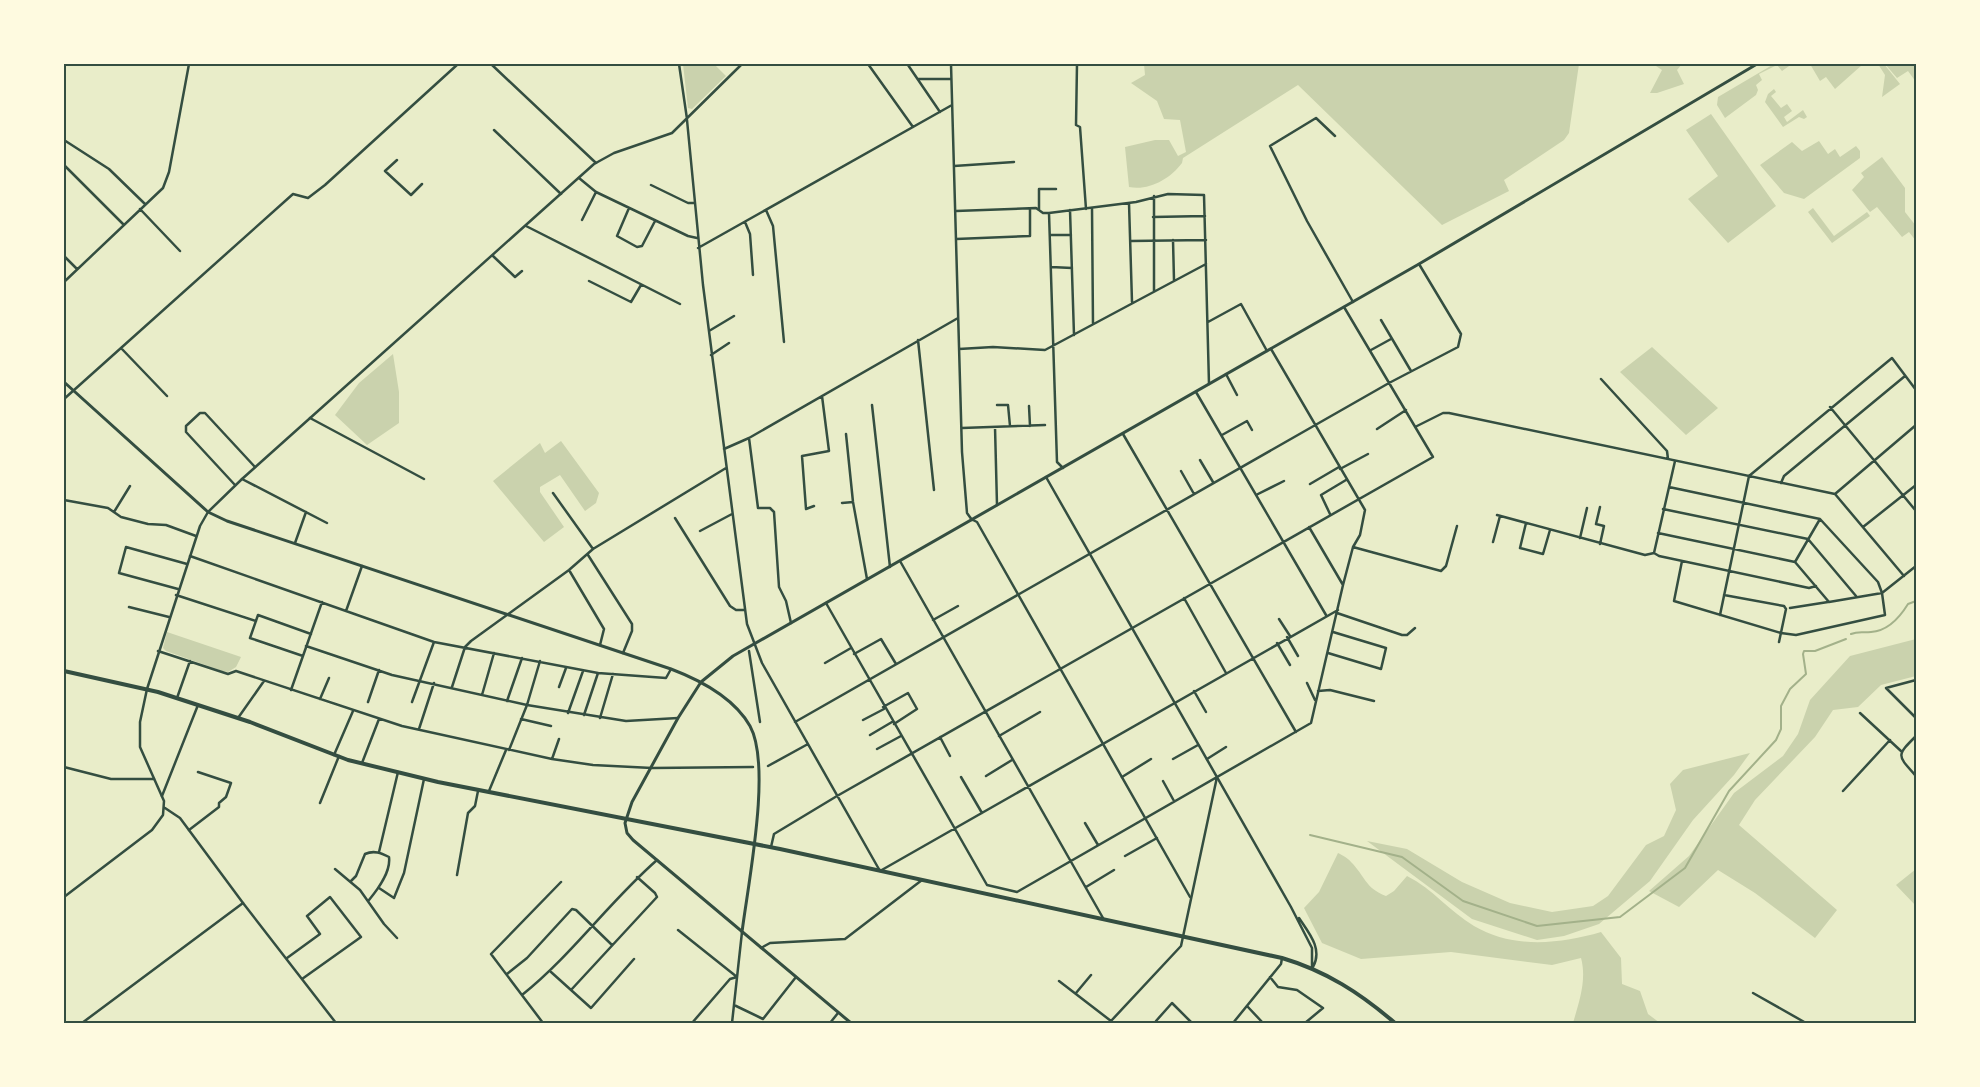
<svg xmlns="http://www.w3.org/2000/svg" width="1980" height="1087" viewBox="0 0 1980 1087" font-family="'Public Sans',sans-serif">
	<style>
		.green { fill: #cad2ad }
		.lines { fill: none; stroke-linecap: round; stroke-linejoin: round }
		.stream { stroke: #a3b18a; stroke-width: 2 }
		.minor { stroke: #344e41; stroke-width: 2.5 }
		.tertiary { stroke: #344e41; stroke-width: 2.5 }
		.secondary { stroke: #344e41; stroke-width: 3 }
		.trunk { stroke: #344e41; stroke-width: 4 }
		.neatline { fill: none; stroke: #344e41; stroke-width: 2 }
	</style>
	<rect width="100%" height="100%" fill="#e9edc9"/>
	<!-- green -->
	<path class="green" d="M683 64H714L726 76 692 109 688 108Z
		M1144 64H1579L1569 133 1564 140 1504 180 1509 191 1442 225 1298 85 1183 158 1182 163C1170 179 1149 191 1129 187L1125 147 1155 140H1169L1178 156 1186 152 1180 120 1164 119 1157 101 1131 83 1145 75Z
		M1653 64H1682L1677 70 1684 84 1657 93H1650L1662 70Z
		M1774 64H1792L1782 71 1777 65 1759 74 1762 80 1756 85 1758 90 1756 95 1725 118 1717 105 1718 97Z
		M1810 64H1861L1862 65 1835 89 1826 77 1820 81Z
		M1878 64H1884L1900 84 1882 97 1885 75Z
		M1885 64H1916V82L1908 71 1897 78Z
		M1774 89 1776 92 1771 96 1781 108 1787 104 1792 111 1784 117 1787 122 1803 110 1807 117 1804 119 1799 117 1783 127 1765 102 1768 94Z
		M1711 114 1776 206 1728 243 1688 199 1718 176 1686 130Z
		M1819 141 1828 154 1835 149 1840 157 1856 146 1860 151V158L1804 199 1784 193 1760 165 1792 142 1802 151Z
		M1882 157 1905 188V212L1916 226V241L1909 232 1902 237 1877 207 1870 212 1852 190 1864 177 1861 173Z
		M1813 208 1834 236 1867 212 1870 216 1832 243 1808 212Z
		M1652 347 1718 408 1686 435 1620 372Z
		M393 354 399 392V423L367 445 335 415 359 383Z
		M561 441 599 493 596 503 585 511 560 475 540 487V492L564 527 544 542 493 481 540 443 545 453Z
		M167 632 241 657 236 667 228 672 222 671 166 651 163 648Z
		M1916 639V676L1881 685 1858 707 1833 710 1815 737 1755 800 1739 825 1837 910 1815 938 1755 893 1718 870 1679 907 1649 891 1689 856 1734 793 1783 756 1798 734 1810 700 1850 656Z
		M1750 753 1734 775 1693 820 1650 881 1599 924 1564 936 1537 940 1472 919 1367 841 1407 849 1462 882 1510 903 1552 912 1593 906 1608 896 1646 845 1664 836 1676 810 1670 784 1683 770Z
		M1338 853C1342 855 1348 858 1351 862 1365 876 1365 888 1386 896L1394 891 1407 876C1433 889 1450 912 1474 926 1513 949 1560 944 1601 932L1621 958 1622 984 1640 991 1648 1014 1660 1023H1573C1579 1002 1587 980 1581 958L1552 965 1451 952 1361 959 1322 943 1304 908 1319 892Z
		M1916 869V906L1896 885Z"/>
	<g class="lines">
		<!-- stream -->
		<path class="stream" d="M1851 634C1858 631 1863 633 1871 632 1888 631 1900 617 1908 604L1916 601
			M1310 835 1402 857 1463 901 1537 926 1620 917 1685 868 1729 791 1776 740 1781 729V706L1790 689 1806 674 1803 654 1804 651H1815L1846 639"/>
		<!-- minor -->
		<path class="minor" d="M491 64 596 163
			M868 64 913 127
			M951 64 962 452 967 513 972 520
			M1077 64 1076 125 1080 127 1086 209
			M908 65 940 112
			M918 79H951
			M687 120 703 285 747 624 762 663 880 871 1338 610
			M494 130 561 194
			M1335 136 1316 118 1270 146 1307 221 1353 302
			M64 140 109 169 145 204
			M397 160 385 171 411 195 422 184
			M64 165 124 225
			M954 166 1014 162
			M579 178 596 192 688 236 697 238
			M651 185 688 203H694
			M1154 196V291
			M1129 203 1132 302
			M629 208 617 236 637 247 642 246 655 221
			M1092 208 1093 324
			M140 209 180 251
			M766 210 773 226 784 342
			M1039 210V189H1056
			M1070 210 1074 335
			M956 211 1036 208 1043 213H1049L1136 202 1168 194 1204 195 1209 384
			M1049 213 1057 462 1063 468
			M1153 217 1205 216
			M582 220 596 192
			M745 222 750 234 753 275
			M526 226 680 304
			M1050 235H1071
			M956 239 1030 236V209
			M1173 240 1174 280
			M1131 241 1206 240
			M698 248 952 105
			M64 256 77 269
			M493 256 515 277 522 271
			M1051 267 1072 268
			M589 281 631 302 641 285
			M64 282 163 188 169 172 189 64
			M1381 320 1411 371
			M1208 322 1241 304 1267 351
			M709 331 734 316
			M918 340 934 490
			M121 348 167 396
			M959 349 993 347 1045 350 1206 264
			M1371 350 1391 339
			M711 355 729 343
			M1226 374 1237 395
			M1601 379 1667 451 1668 459
			M1196 392 1326 615
			M64 399 293 194 308 198 325 185 458 64
			M872 405 890 567
			M997 405H1008L1010 426
			M1029 406 1030 426
			M1830 407 1916 511
			M310 418 424 479
			M1417 426 1443 413H1449L1835 494 1904 576
			M995 427 997 505
			M962 428 1045 425
			M1377 429 1406 410
			M846 434 853 502 867 579
			M1123 434 1296 732
			M1222 435 1247 421 1252 430
			M749 438 758 508H770L774 512 779 587 786 601 791 623
			M724 449 749 438 958 318
			M1200 460 1213 482
			M1675 461 1654 553 1659 556 1809 588 1816 586
			M1340 469 1368 454
			M1181 471 1194 494
			M242 479 327 523
			M1781 483 1784 476 1905 376
			M1310 484 1339 467
			M235 485 186 432V426L200 413H205L255 467
			M1669 487 1820 519 1878 582 1882 593 1885 615 1796 635 1781 633 1674 601 1682 561
			M553 493 593 549
			M1835 494 1916 425
			M1256 495 1284 481
			M64 500 108 508 121 517 148 524 166 525 196 536
			M842 503 853 502
			M814 506 806 509 802 456 829 451 822 396
			M1600 507 1596 524 1604 526 1600 544
			M1663 509 1808 539 1856 596
			M114 512 130 486
			M1330 514 1321 495 1346 480
			M1497 515 1645 555 1654 553
			M675 518 730 606 736 610H744
			M1820 519 1795 562 1829 602 1882 593 1916 566
			M1526 523 1520 548 1543 554 1550 530
			M1309 527 1343 585
			M1863 527 1916 485
			M700 531 732 514
			M1658 533 1795 562
			M1580 538 1587 508
			M1493 542 1500 516
			M295 543 306 512
			M1353 547 1441 571 1446 566 1457 526
			M588 555 632 624V631L623 653
			M190 556 434 642 598 673 666 678 671 669
			M900 561 1103 918
			M569 570 604 629 600 645
			M178 589 119 573 126 547 187 564
			M176 595 256 621
			M1724 595 1784 606 1786 609 1779 642
			M1184 598 1226 673
			M826 603 987 885 1017 892 1311 723 1343 585 1353 547 1360 535 1365 510 1271 349
			M129 607 169 617
			M1790 608 1828 602
			M346 611 362 566
			M1337 613 1402 635H1407L1415 628
			M1720 615 1749 476 1892 358 1916 390
			M1279 619 1290 636
			M933 620 958 606
			M1287 637 1298 656
			M1277 643 1290 665
			M306 646 392 675 527 705 626 721 678 718
			M158 651 228 674 236 671 402 726 552 759 593 765 652 768 753 767
			M749 651 760 722
			M1328 653 1381 669 1386 648 1333 632
			M854 654 881 639 896 664
			M303 656 250 638 258 615 311 634
			M825 663 851 648
			M1916 680 1886 688 1916 718
			M1307 683 1315 700
			M452 687 465 647 471 641 569 570 593 549 726 468
			M559 687 566 668
			M291 690 322 602
			M1194 691 1206 712
			M1318 691 1330 690 1374 701
			M482 695 494 653
			M177 698 190 661
			M320 699 329 678
			M507 701 522 658
			M368 702 379 670
			M412 702 434 642
			M883 707 908 693 917 709 894 724
			M568 713 583 671
			M1860 713 1901 751
			M584 715 598 673
			M238 718 264 681
			M600 718 613 674
			M521 719 551 726
			M863 720 884 709
			M795 722 1389 383 1458 347 1461 334 1419 264
			M419 729 434 683
			M870 735 892 722
			M999 736 1040 712
			M1916 736C1896 756 1897 755 1916 776
			M940 737 950 756
			M877 749 901 736
			M509 750 527 705 540 661
			M334 755 353 711
			M552 759 559 739
			M1173 759 1198 745
			M1207 759 1226 747
			M362 763 379 719
			M768 766 808 744
			M64 767 111 779H154
			M986 776 1012 760
			M961 777 982 813
			M1122 777 1151 759
			M1163 781 1174 801
			M489 791 506 750
			M1843 791 1890 740
			M162 796 198 705
			M320 803 339 756
			M1085 823 1098 845
			M189 830 219 807V803L226 797 231 783 198 772
			M771 847 774 834 837 796 1433 457 1344 307
			M379 852 398 772
			M1125 856 1157 838
			M335 869 360 890 384 924 397 938
			M457 875 468 813 475 806 478 791
			M351 881 356 876 365 854C374 850 381 853 389 857 391 872 378 889 369 900
			M1086 887 1114 870
			M379 888 394 898 404 873 424 779
			M243 903 336 1023
			M678 930 737 977
			M761 948 770 943 845 939 922 880
			M287 958 320 934 307 916 330 897 361 937 302 979
			M551 972 591 1008 634 959
			M507 974 527 958 572 909 576 910 612 945
			M1270 977 1278 987 1297 990 1323 1008 1305 1023
			M1059 981 1111 1021 1181 946 1217 777
			M571 990 657 897 655 893 637 877
			M1076 993 1091 975
			M1753 993 1806 1023
			M522 995C572 955 609 902 657 860
			M734 1005 763 1019 796 977
			M1247 1006 1263 1023
			M543 1023 491 954 561 882
			M692 1023 730 979 737 977
			M732 1023 742 932
			M830 1023 838 1013
			M1158 1023 1156 1021 1172 1003 1192 1023
			M1233 1023 1281 964 1282 958"/>
		<!-- tertiary -->
		<path class="tertiary" d="M679 64 687 119
			M1046 477 1291 907 1312 948V968
			M973 520 977 522 1190 897
			M64 897 152 830 163 815 164 801 140 747V722L147 689 200 526 208 512 242 479 594 164 614 153 672 133 742 64
			M1299 918C1309 933 1323 949 1313 967
			M82 1023 243 903 180 818 165 808"/>
		<!-- secondary -->
		<path class="secondary" d="M64 382 208 512 227 521 671 669C700 680 734 698 750 726 772 766 748 884 742 932
			M851 1023 633 840 627 833 625 823 632 802 678 718 701 682 733 656 1419 264 1757 64"/>
		<!-- trunk -->
		<path class="trunk" d="M64 671 158 692 250 722 348 760 438 782 780 849 1282 958C1326 971 1360 993 1395 1023"/>
	</g>
	<!-- border -->
	<rect width="1980" height="1087" fill="none" stroke="#fefae0" stroke-width="130"/>
	<rect x="65" y="65" width="1850" height="957" class="neatline"/>
</svg>
